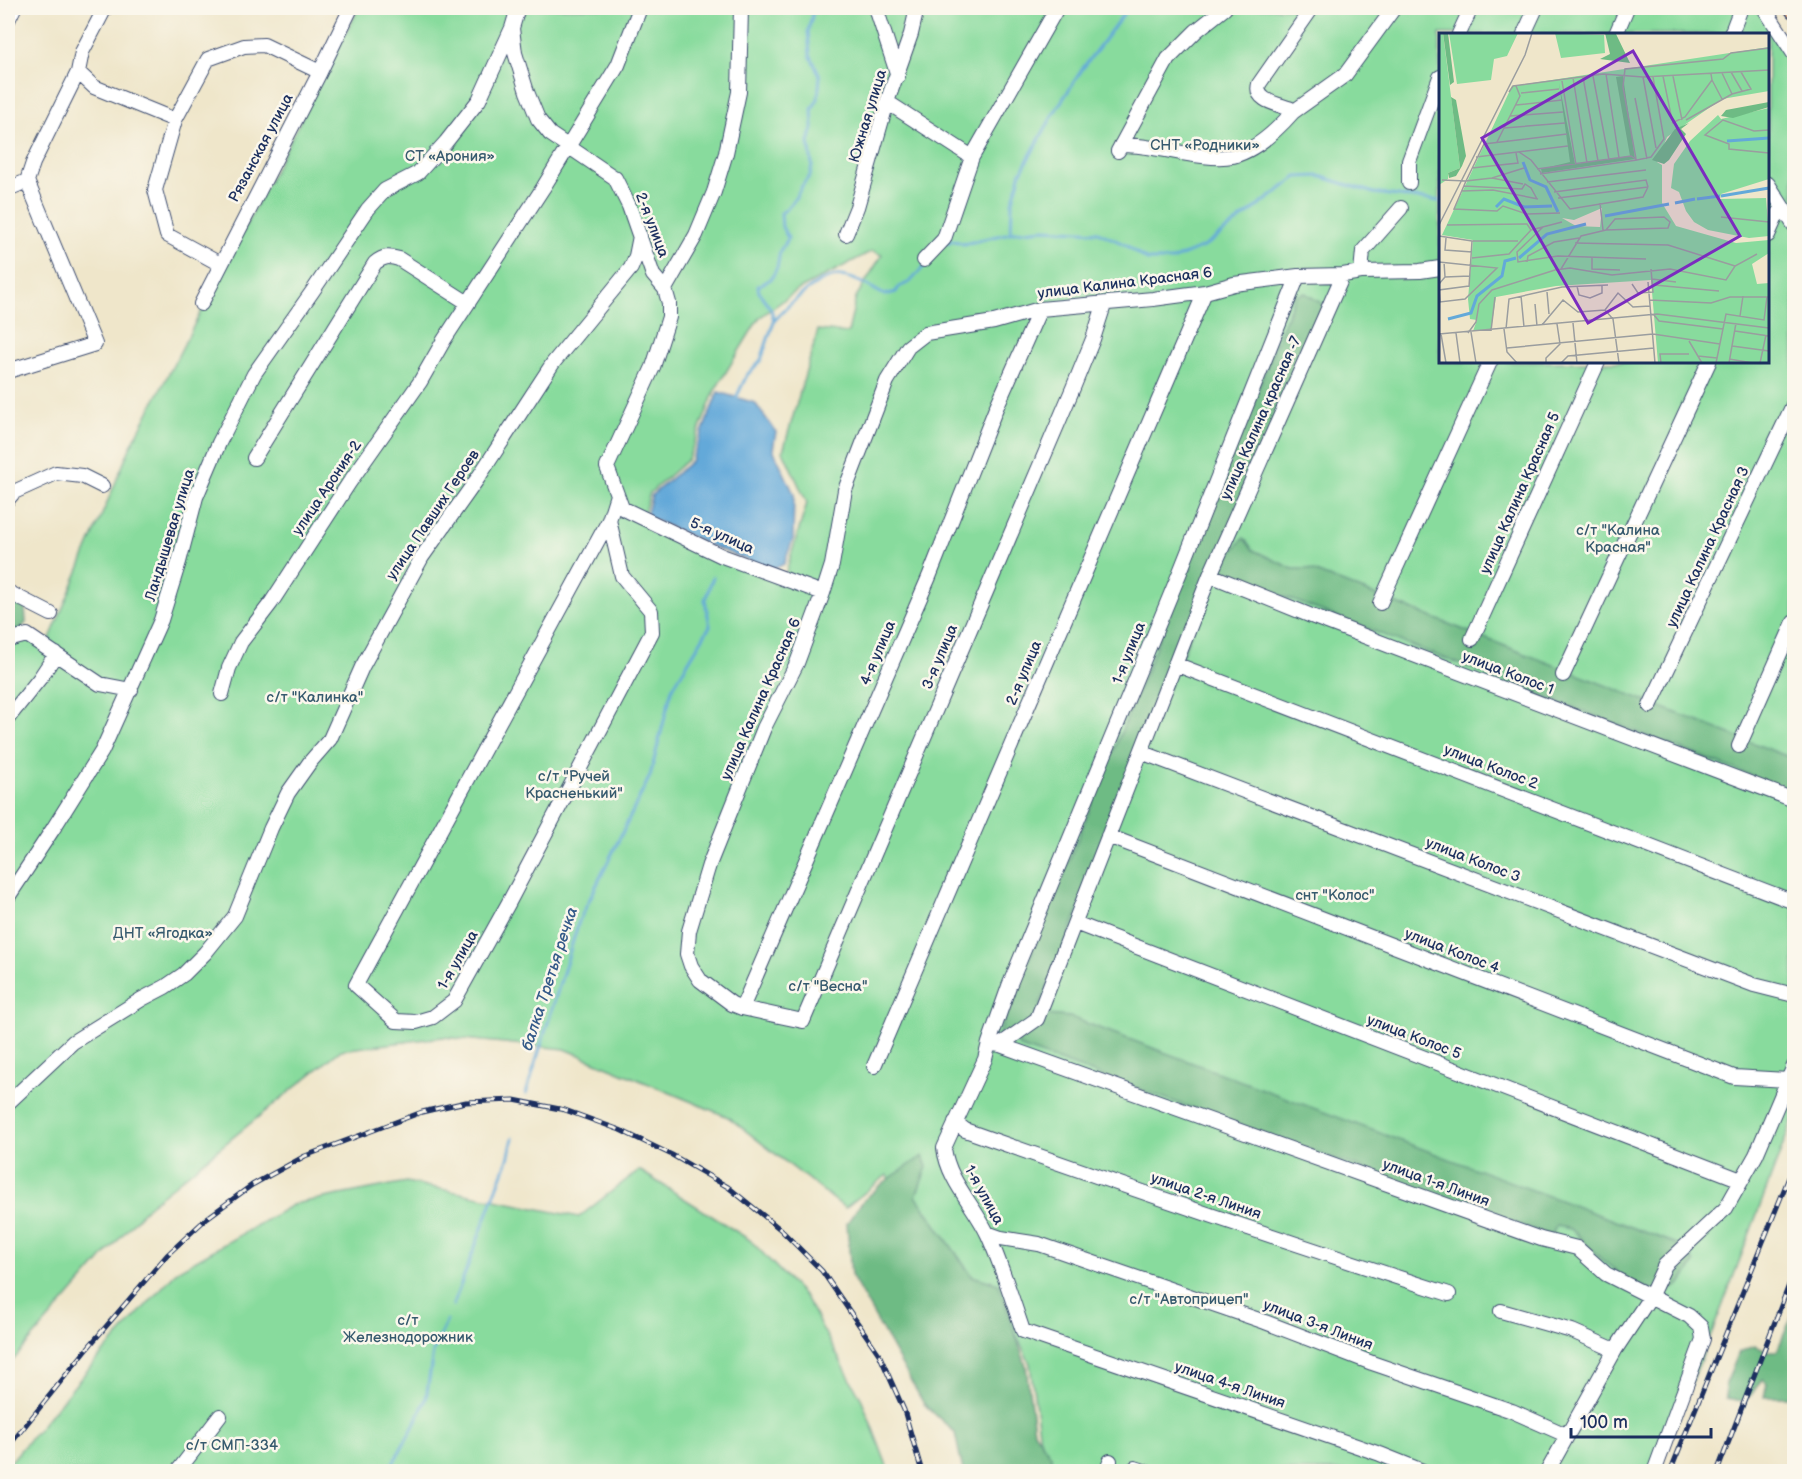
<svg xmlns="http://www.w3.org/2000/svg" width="1802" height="1479" viewBox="0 0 1802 1479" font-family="'Balsamiq Sans',sans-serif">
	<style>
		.green { fill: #88db9d; stroke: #52857e; stroke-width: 1.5; fill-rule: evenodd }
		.forest { fill: #6ebb84; stroke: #447571; stroke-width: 1.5 }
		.water { fill: #63a9d9; stroke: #3f6c9c; stroke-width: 1.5 }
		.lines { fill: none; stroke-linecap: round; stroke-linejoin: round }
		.stream { stroke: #63a9d9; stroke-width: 3 }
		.minor-casing { stroke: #3b4a6e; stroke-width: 16 }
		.major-casing { stroke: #3b4a6e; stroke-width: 19 }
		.minor { stroke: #fff; stroke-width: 14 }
		.major { stroke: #fbbb8c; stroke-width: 16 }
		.rail-casing { stroke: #1b2f5e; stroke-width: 5 }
		.rail { stroke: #fbf7ec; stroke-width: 3; stroke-dasharray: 9; stroke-linecap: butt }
		.labels { text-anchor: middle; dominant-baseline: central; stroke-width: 5; stroke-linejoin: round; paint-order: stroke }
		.street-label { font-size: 15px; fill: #1b2f5e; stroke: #fbf7ec }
		.park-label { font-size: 15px; fill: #365a6e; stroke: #fbf7ec }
		.water-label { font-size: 16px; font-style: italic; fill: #345a89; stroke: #fbf7ec }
		.inset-river { fill: none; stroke: #63a9d9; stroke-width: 3 }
		.inset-road { fill: none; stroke: #9a9d9f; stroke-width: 1.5 }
		.view { fill: #7b2cbf; fill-opacity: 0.15; stroke: #7b2cbf; stroke-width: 3 }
		.inset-edge { fill: none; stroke: #1b2f5e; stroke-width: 3 }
	</style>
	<rect width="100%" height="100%" fill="#fbf7ec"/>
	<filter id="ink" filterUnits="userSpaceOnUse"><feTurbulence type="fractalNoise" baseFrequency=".0167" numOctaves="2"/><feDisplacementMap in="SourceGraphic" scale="12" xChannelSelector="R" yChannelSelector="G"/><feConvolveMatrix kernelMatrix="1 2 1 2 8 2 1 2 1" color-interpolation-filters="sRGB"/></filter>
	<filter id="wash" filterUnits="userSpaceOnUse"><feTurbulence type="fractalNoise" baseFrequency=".008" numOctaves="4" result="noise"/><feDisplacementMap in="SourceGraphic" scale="24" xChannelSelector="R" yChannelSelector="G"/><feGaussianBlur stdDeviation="1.35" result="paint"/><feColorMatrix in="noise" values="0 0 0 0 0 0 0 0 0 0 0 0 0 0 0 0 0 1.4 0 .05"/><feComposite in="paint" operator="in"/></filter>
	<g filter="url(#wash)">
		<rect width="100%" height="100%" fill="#efe6ca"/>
		<!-- green -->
		<path class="green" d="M359 8H1761L1794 56V1116L1720 1312 1656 1471H1038L1043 1463 1030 1364 991 1280 967 1292 887 1175 845 1208 728 1117 565 1049 443 1037 341 1050 147 1207 8 1366V619L48 643 130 448ZM1440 34H1768V362H1440ZM872 251 882 255 856 297 848 333 818 330 783 451 807 503 782 585 641 522 650 493 688 459 715 390 759 318 798 290Z
			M639 1170 750 1240 805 1297 862 1400 889 1471 8 1472V1465L91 1366 177 1271 294 1204 406 1182 579 1217Z"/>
		<!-- forest -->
		<path class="forest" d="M1305 293 1324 305 1237 522H1242L1236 538 1223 555 1040 1005 1046 1015 1070 1017 1682 1246 1695 1263 1680 1284 1663 1295 1629 1281 1601 1259 1571 1229 1556 1226 1552 1236 1018 1046 1021 1034 1003 1038 998 1036 1186 572 1191 569 1187 567 1295 296Z
			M1244 538 1253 550 1293 569H1308L1794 759V784L1786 789 1222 573 1218 567Z
			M8 598 25 606 26 623 21 628 8 630Z
			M923 1156 927 1167 916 1196 972 1276 999 1284 1026 1366 1034 1431 1051 1456 1052 1471H963L955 1433 924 1404 851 1275 847 1223 862 1202 883 1183Z
			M1794 1311V1397H1764L1767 1383 1762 1379 1751 1395 1743 1401 1726 1398 1725 1386 1739 1352 1755 1346 1767 1351H1777Z"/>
		<!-- water -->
		<path class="water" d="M718 392 755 403 776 432 773 449 794 494 793 539 784 564 772 570 714 547 646 516 652 495 691 461Z"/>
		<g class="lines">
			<!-- stream -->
			<path class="stream" d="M1011 233 1012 203 1021 172 1054 113 1083 68 1128 8
				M948 243 952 240 964 244 1014 232 1043 229 1098 232 1126 245 1147 260H1172L1205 246 1297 177 1319 176 1374 193 1440 201
				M774 321C787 306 817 277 838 276 854 276 871 288 885 295L896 292 899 287 910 282 926 264
				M737 401 736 398 747 375 761 360 774 321 771 309 759 292 758 286 771 279 777 268 780 251 788 238 782 227 781 213C797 204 797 188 810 176L812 165 809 142 813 128 812 109 818 99 820 76 810 55 808 31 814 8
				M526 1094 579 921 650 776 672 689 710 626 705 600 713 577
				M453 1305 508 1159 513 1138
				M388 1472 411 1431 426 1399 433 1352 447 1320"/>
		</g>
	</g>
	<g filter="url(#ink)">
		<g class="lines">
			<!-- minor casing -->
			<g class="minor-casing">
				<path id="minor" d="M876 8 898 76
					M1764 8 1794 54
					M8 20 14 8
					M512 28 515 53 527 92 538 119 550 134 615 178 629 206 653 275 665 289 669 303V317L653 367 607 467 622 508 722 556 823 593
					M1459 34 1471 8
					M1524 34 1536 8
					M1616 34 1627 8
					M1731 34 1741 8
					M78 72 94 87 175 120
					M887 102 972 157
					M1293 112 1345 75 1394 8
					M1121 145C1155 144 1203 162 1233 156 1256 150 1278 129 1293 112L1291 109C1278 104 1254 101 1259 84L1312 8
					M1118 151 1168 59 1196 31 1225 8
					M1409 183V161L1440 77
					M1768 184 1794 225
					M8 189 27 181
					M846 234 857 207 887 102 911 34 917 8
					M1768 235 1776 217 1783 208
					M924 260 944 239 972 157 1057 8
					M220 264 167 235 155 190 175 120 208 59 244 46 264 45 320 72
					M1361 272 1363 251 1401 208
					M1343 275 1210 575 1037 1019 1000 1045 989 1043 985 1059 944 1148C948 1181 975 1206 988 1235 1002 1266 1012 1299 1023 1331L1380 1454 1425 1472
					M665 289 696 235 714 192 726 153 739 92 741 8
					M201 304 320 72 351 8
					M1104 305 1093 339 1073 388 803 1021 742 1008 732 1004 700 980 691 966 687 954 689 931 709 865 764 728 797 663 823 593 832 565 845 490 887 381 908 347 926 333 994 322 1040 309 1153 299 1205 292 1234 284 1298 276 1343 275 1361 272 1420 271 1440 268
					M8 371 95 344 27 181 33 163 78 72 82 52 105 8
					M254 458 375 263C384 256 389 256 399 259L468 303
					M8 499 14 492 56 473 82 476 102 486
					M609 520 622 576 651 611 652 632 508 904 454 1001 433 1017 416 1022 396 1021 356 985 609 520 617 495
					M1210 575 1314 617 1794 800
					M8 592 51 614
					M1380 603 1490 362
					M1472 639 1598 362
					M8 640 27 635 100 684 131 690
					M1175 664 1794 902
					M1563 675 1709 362
					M222 694 229 668 241 642 271 603 349 483 420 382 444 340 543 188 618 65 640 8
					M1650 706 1794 403
					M8 718 40 678 56 654
					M1739 746 1794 622
					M1141 752 1754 985 1794 995
					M1108 836 1734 1077 1789 1080
					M8 897 53 829 102 751 161 620 179 562 196 497 219 443 254 374 312 292 368 209 385 190 418 173 446 142 479 100 512 28 518 8
					M1075 923 1741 1180
					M742 1008 929 577 996 408 1040 309
					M989 1043 1009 986 1180 572 1298 276
					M1000 1045 1541 1239 1577 1248 1606 1274 1689 1316 1701 1327 1703 1339 1654 1472
					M874 1066 1205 292
					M8 1103 73 1042 142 999 165 987 184 974 205 953 235 916 271 828 288 793 310 762 330 739 362 667 422 557 478 478 553 363 631 268 636 256 640 236
					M955 1122 965 1130C1126 1187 1287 1242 1449 1294
					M987 1233 1001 1238 1039 1244 1265 1322 1372 1363 1512 1411 1566 1435
					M1501 1311 1572 1331 1615 1350
					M1135 1468 1147 1472
					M177 1472 220 1416
					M1106 1472 1110 1461
					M1547 1472 1615 1350 1650 1297 1665 1265 1726 1208 1756 1155 1794 1066"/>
			</g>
			<!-- major casing -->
			<g class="major-casing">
				<path id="major" d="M1793 8 1794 10"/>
			</g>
			<!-- minor -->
			<use href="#minor" class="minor"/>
			<!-- major -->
			<use href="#major" class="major"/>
			<!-- rail casing -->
			<g class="rail-casing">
				<path id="rail" d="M8 1447 91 1344 167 1255 207 1218 252 1185 305 1156 422 1112 466 1102 514 1100 565 1110 620 1130 672 1155 728 1187 780 1229 822 1271 879 1354 904 1410 922 1472
					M1670 1472 1794 1165
					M1717 1472 1794 1272"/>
			</g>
			<!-- rail -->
			<use href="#rail" class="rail"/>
		</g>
	</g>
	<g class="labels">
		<!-- street labels -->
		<g class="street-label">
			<text transform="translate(868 116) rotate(-73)">Южная улица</text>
			<text transform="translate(261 148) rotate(-62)">Рязанская улица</text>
			<text transform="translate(652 225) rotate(69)">2-я улица</text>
			<text transform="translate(1125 283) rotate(-7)">улица Калина Красная 6</text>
			<text transform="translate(1261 418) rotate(-66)">улица Калина красная -7</text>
			<text transform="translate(327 488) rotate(-56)">улица Арония-2</text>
			<text transform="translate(1520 493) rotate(-66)">улица Калина Красная 5</text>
			<text transform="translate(433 515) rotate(-56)">улица Павших Героев</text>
			<text transform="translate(170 535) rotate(-73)">Ландышевая улица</text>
			<text transform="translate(722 536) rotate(24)">5-я улица</text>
			<text transform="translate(1708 547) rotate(-65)">улица Калина Красная 3</text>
			<text transform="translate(878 653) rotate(-67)">4-я улица</text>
			<text transform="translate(1129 653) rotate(-68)">1-я улица</text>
			<text transform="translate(940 657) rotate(-67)">3-я улица</text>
			<text transform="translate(1024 673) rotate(-67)">2-я улица</text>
			<text transform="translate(1508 673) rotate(21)">улица Колос 1</text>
			<text transform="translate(761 699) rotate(-66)">улица Калина Красная 6</text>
			<text transform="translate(1491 767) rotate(21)">улица Колос 2</text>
			<text transform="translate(1473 860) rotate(21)">улица Колос 3</text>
			<text transform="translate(1452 951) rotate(21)">улица Колос 4</text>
			<text transform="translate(458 960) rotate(-60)">1-я улица</text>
			<text transform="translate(1414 1037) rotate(21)">улица Колос 5</text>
			<text transform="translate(1436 1183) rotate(20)">улица 1-я Линия</text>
			<text transform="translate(984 1195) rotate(61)">1-я улица</text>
			<text transform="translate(1206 1196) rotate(19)">улица 2-я Линия</text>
			<text transform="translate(1318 1325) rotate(21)">улица 3-я Линия</text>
			<text transform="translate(1230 1385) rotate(19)">улица 4-я Линия</text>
		</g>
		<!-- park labels -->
		<g class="park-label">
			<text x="1205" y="145">СНТ «Родники»</text>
			<text x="450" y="156">СТ «Арония»</text>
			<text x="1618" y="530">с/т "Калина<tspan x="1618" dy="17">Красная"</tspan></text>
			<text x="315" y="697">с/т "Калинка"</text>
			<text x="574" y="776">с/т "Ручей<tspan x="574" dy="17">Красненький"</tspan></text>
			<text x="1335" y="895">снт "Колос"</text>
			<text x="163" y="933">ДНТ «Ягодка»</text>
			<text x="828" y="986">с/т "Весна"</text>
			<text x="1189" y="1299">с/т "Автоприцеп"</text>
			<text x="408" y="1320">с/т<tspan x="408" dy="17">Железнодорожник</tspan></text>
			<text x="232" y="1445">с/т СМП-334</text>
		</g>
		<!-- water labels -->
		<g class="water-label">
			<text transform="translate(550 979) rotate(-72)">балка Третья речка</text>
		</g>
	</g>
	<!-- overview -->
	<g transform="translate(1439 33)">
		<rect width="330" height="330" fill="#efe6ca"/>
		<path d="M0 0H4L21 135 9 140V146L0 152ZM10 0H79L68 23 55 26 52 47 18 51ZM116 0 165 2 166 20 122 25ZM330 14V58L283 66 228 104 218 129 223 132V170L237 193 297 210 330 207V220L313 231 318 251 330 250V330H219L212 247 117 253 57 264 52 297 34 298 38 287 31 286 29 266 34 207 3 202 73 53ZM163 175 161 194 137 193 123 185 135 187ZM330 75V146L282 161 281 166 327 165 330 203 310 205 269 197 255 189 247 178 240 159 232 155 235 131 251 108 279 82 282 86Z" fill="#88db9d" fill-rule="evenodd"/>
		<path d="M4 0H9L15 49 11 52ZM166 0 177 1 191 30 161 26 171 21ZM184 43 196 126 103 140 102 136 131 129 120 50 136 131 191 123 177 44ZM12 64 17 67 27 123 23 133 17 143 10 145 9 140 21 135ZM330 69V74L294 85 282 83 287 77ZM250 90 242 96 247 101 230 127 225 131 213 127 236 96Z" fill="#6ebb84"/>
		<path class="inset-river" d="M288 108 330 105M84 129 91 147 107 154 119 179M282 163 330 155M258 166 281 163M236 170 256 166M57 174 65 166 85 174 113 173M166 183 230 171M80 225 108 201 147 191M9 286 32 280 38 263 63 243 66 228 77 225"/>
		<path class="inset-road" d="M292 39 303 58M283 40 293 61M167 41 180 125M154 43 170 127M224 43 233 87M234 43 243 87M144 44 159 128M204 44 217 115M134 45 148 130M273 47 283 66M123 48 137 132M70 59 74 53 164 41 204 44 330 37M82 60 120 56M196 65 208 126M77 72 123 67M71 83 124 79M247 87 293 61 312 56 302 39M233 90 246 84 273 47 272 41M65 95 126 90M330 97 315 98 284 87 266 102 290 111V116L330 120M58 109 81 63 77 53M80 119 92 127 131 176 204 164 209 154M37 124 129 113M197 126 184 54 186 36 284 26 292 20 330 15M33 135 79 130 77 120M98 136 192 123 198 127 212 124 225 106 214 44M101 141 198 127M53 145 85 135M3 147 27 148 45 111 128 101M108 149 207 137M84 151 53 145 27 148 15 176 58 178 64 173 88 181 121 180M25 153 83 156 86 151 92 155 98 166M23 158 54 157 99 166M115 159 207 147 209 154M119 165 209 154M161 170 164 197M282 184 330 189M0 192 86 22 93 0M8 192 88 191 92 197M104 194 78 219 79 229 119 223 207 226M92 197 123 189M0 203 33 208H79M7 205 6 217 33 219M136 210 229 212 296 233M153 224V236L181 237M33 225 70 221 92 197M0 229 58 235 26 266 1 269 0 257 30 253M88 229 89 223 115 209 140 205M122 236 142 203 167 197 229 195 231 189 225 184 176 186 167 197M6 244 31 243M213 246 237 249M209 249 216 330M0 251 6 244 5 229M193 251 199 260 214 259 212 236M215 252 280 258M138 253 140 262 151 265 163 260V252M30 254 33 208M108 259 110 281M82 263 85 294M211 267 272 270 291 264H330M96 271 98 293M166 277 174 286 180 330M215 282 220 288 284 296M301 283 304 263M134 290 138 330M103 292 124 267 139 279 166 277 179 260 194 274 211 273M65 296 68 319 78 330M67 296 70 266 123 254 169 252M52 298 56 264M296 298 330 303M32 299 37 330M17 300 21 330M29 300 37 289 40 271 53 257 116 237 131 235 173 242 231 236 287 247 296 233 318 221M0 301 218 281 330 295M2 301 7 330M250 308 263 330M293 313 330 318M68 315 214 301 281 311M259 323 278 325M290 326 314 330M107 330V325L121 311 118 291M122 330 129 323 215 315M222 330 221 321H250M277 330 287 281 325 287 328 264M290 330 297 290M321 330 327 302"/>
		<path class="view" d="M194 18 301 203 149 290 43 105Z"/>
		<rect width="330" height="330" class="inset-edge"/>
	</g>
	<!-- margin -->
	<rect width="1802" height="1479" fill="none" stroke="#fbf7ec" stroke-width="30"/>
	<!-- scale -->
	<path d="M1571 1428v9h140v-9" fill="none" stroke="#1b2f5e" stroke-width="3"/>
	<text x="1580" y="1428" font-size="18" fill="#1b2f5e" stroke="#fbf7ec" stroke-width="4.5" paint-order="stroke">100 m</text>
</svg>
